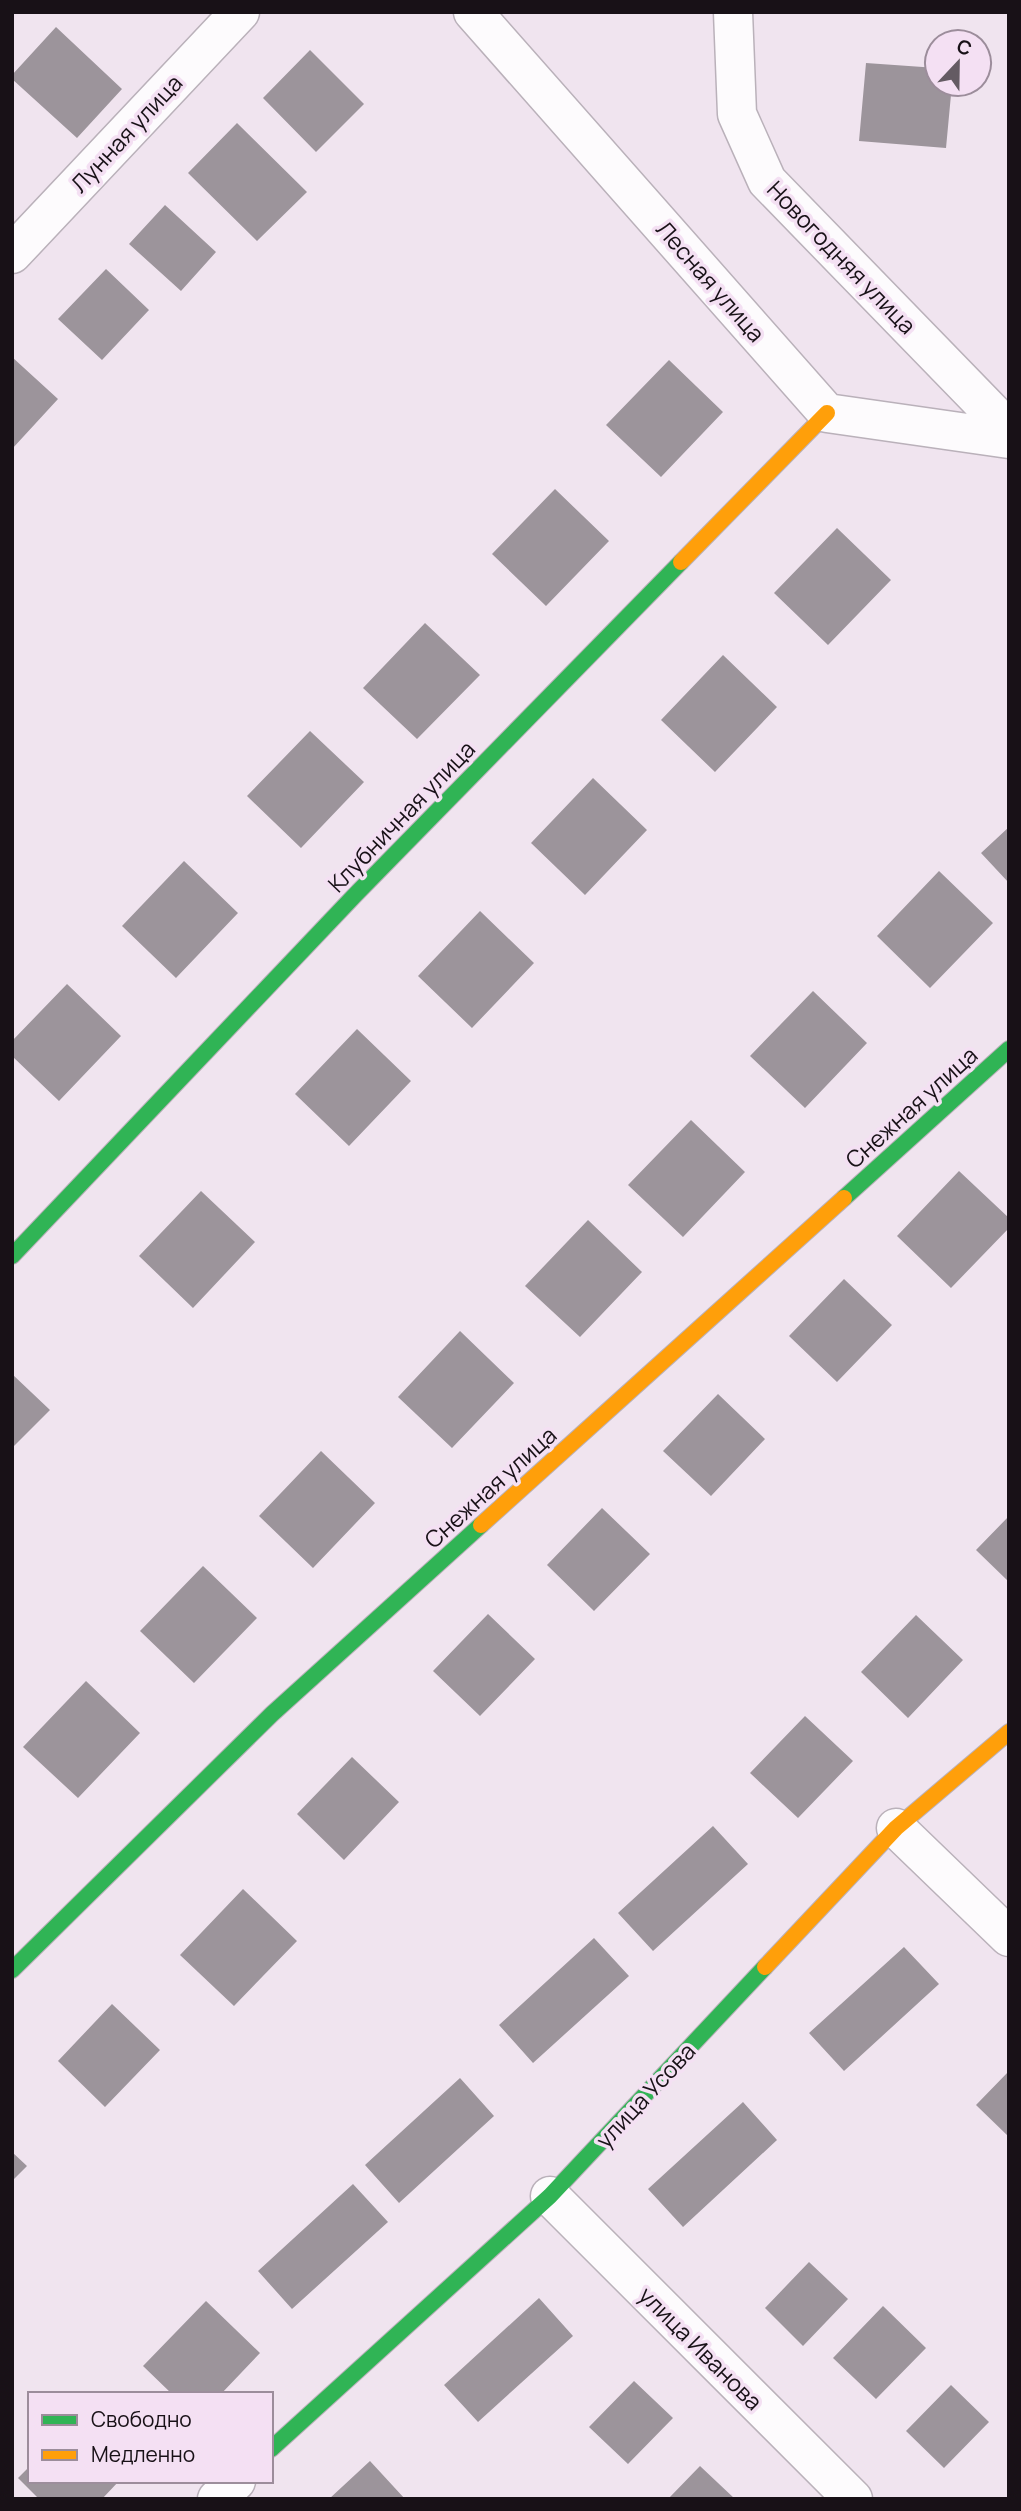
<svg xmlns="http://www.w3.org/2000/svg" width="1021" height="2511" viewBox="0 0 1021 2511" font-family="Manrope,sans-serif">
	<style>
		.building { fill: #9c949b }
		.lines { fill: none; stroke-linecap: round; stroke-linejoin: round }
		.street-casing { stroke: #bab1ba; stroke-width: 41 }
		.fast-casing { stroke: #bab1ba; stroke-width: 18 }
		.slow-casing { stroke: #bab1ba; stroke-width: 18 }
		.street { stroke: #fdfbfd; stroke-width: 38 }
		.fast { stroke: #30b455; stroke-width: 16 }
		.slow { stroke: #ff9f0a; stroke-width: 16 }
		.labels { text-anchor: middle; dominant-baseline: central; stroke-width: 7; stroke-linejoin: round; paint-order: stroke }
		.street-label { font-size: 23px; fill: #181117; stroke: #f4e0f3 }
	</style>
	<rect width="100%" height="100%" fill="#f0e4ef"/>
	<!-- building -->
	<path class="building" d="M56 27 122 89 77 138 12 79V75Z
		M310 50 364 104 316 152 263 98Z
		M866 63 937 68V84H952L946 148 859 141Z
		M237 123 307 192 257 241 188 173Z
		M165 205 216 252 181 291 129 244Z
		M106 269 149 310 102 360 58 319Z
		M12 357 58 399 12 449Z
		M669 360 723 412 661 477 606 425Z
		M555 489 609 541 546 606 492 554Z
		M837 528 891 580 828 645 774 593Z
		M425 623 480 675 417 739 363 688Z
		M723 655 777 707 715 772 661 720Z
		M310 731 364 782 301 848 247 796Z
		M593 778 647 830 585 895 531 843Z
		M1009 827V883L981 853Z
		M184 861 238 913 176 978 122 926Z
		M939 871 993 923 930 988 877 936Z
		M480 911 534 963 472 1028 418 976Z
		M67 984 121 1036 59 1101 12 1056V1041Z
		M813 991 867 1043 805 1108 750 1056Z
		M357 1029 411 1081 349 1146 295 1094Z
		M691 1120 745 1172 683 1237 628 1185Z
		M959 1171 1009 1218V1228L951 1288 897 1236Z
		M201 1191 255 1242 193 1308 139 1256Z
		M588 1220 642 1272 580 1337 525 1286Z
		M844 1279 892 1325 837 1382 789 1336Z
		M460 1331 514 1383 452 1448 398 1397Z
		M12 1374 50 1410 12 1448Z
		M718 1394 765 1439 711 1496 663 1451Z
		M321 1451 375 1503 313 1568 259 1516Z
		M602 1508 650 1554 594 1611 547 1565Z
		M1009 1516V1582L976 1550Z
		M203 1566 257 1618 194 1683 140 1631Z
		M488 1614 535 1659 480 1716 433 1671Z
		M916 1615 963 1660 908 1718 861 1672Z
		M86 1681 140 1733 78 1798 23 1747Z
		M805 1716 853 1761 798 1818 750 1773Z
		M352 1757 399 1802 344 1860 297 1814Z
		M713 1826 748 1864 653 1951 618 1913Z
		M243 1889 297 1941 234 2006 180 1955Z
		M594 1938 629 1976 533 2063 499 2025Z
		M904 1947 939 1984 844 2071 809 2033Z
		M112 2004 160 2050 105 2107 58 2061Z
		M1009 2071V2137L976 2105Z
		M460 2078 494 2116 399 2203 365 2165Z
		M743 2102 777 2140 683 2227 648 2189Z
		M12 2152 27 2166 12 2181Z
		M353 2184 388 2222 292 2309 258 2271Z
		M809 2262 848 2299 803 2346 765 2308Z
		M539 2298 573 2336 478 2422 444 2385Z
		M206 2301 260 2353 221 2394H172L143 2366Z
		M883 2306 926 2348 876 2399 833 2358Z
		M634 2381 673 2418 628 2464 589 2427Z
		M951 2385 989 2422 944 2468 906 2431Z
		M370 2461 405 2499H329Z
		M30 2466V2481H119L102 2499H39L18 2478Z
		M700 2466 735 2499H668Z"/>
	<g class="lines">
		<!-- street casing -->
		<g class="street-casing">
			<path id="street" d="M473 12 827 413 1009 439
				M733 12 737 114 767 181 1009 430
				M12 254 240 12
				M896 1828 1009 1937
				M550 2196 853 2499
				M217 2499 236 2481"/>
		</g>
		<!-- fast casing -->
		<g class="fast-casing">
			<path id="fast" d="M844 1198 1009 1049
				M12 1256 355 895 681 562
				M12 1970 272 1714 481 1525
				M271 2449 550 2196 765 1967"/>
		</g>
		<!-- slow casing -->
		<g class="slow-casing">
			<path id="slow" d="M681 562 827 413
				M481 1525 844 1198
				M765 1967 896 1828 1009 1732"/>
		</g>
		<!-- street -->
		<use href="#street" class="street"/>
		<!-- fast -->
		<use href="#fast" class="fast"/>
		<!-- slow -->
		<use href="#slow" class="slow"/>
	</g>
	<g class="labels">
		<!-- street labels -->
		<g class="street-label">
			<text transform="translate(126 133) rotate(-47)">Лунная улица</text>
			<text transform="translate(842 257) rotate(46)">Новогодняя улица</text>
			<text transform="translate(711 281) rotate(49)">Лесная улица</text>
			<text transform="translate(401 816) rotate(-46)">Клубничная улица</text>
			<text transform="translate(911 1107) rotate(-42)">Снежная улица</text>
			<text transform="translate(490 1487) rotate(-42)">Снежная улица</text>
			<text transform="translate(645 2095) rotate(-47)">улица Усова</text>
			<text transform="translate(701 2348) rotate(45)">улица Иванова</text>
		</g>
	</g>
	<!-- border -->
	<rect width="1021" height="2511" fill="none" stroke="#181117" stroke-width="28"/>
	<!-- legend -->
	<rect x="28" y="2392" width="245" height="91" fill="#f4e0f3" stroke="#9c8d9b" stroke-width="2"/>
	<rect x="42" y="2415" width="35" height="10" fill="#30b455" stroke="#9c8d9b" stroke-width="2"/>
	<text x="91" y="2427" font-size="21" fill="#181117">Свободно</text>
	<rect x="42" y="2450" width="35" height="10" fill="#ff9f0a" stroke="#9c8d9b" stroke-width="2"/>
	<text x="91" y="2462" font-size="21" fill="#181117">Медленно</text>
	<!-- north arrow -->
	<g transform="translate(958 63) rotate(22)"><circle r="33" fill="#f4e0f3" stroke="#9c8d9b" stroke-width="2"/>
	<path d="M0-5L12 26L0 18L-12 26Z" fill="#645b63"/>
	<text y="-10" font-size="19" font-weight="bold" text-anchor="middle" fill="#181117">С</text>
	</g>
</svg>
